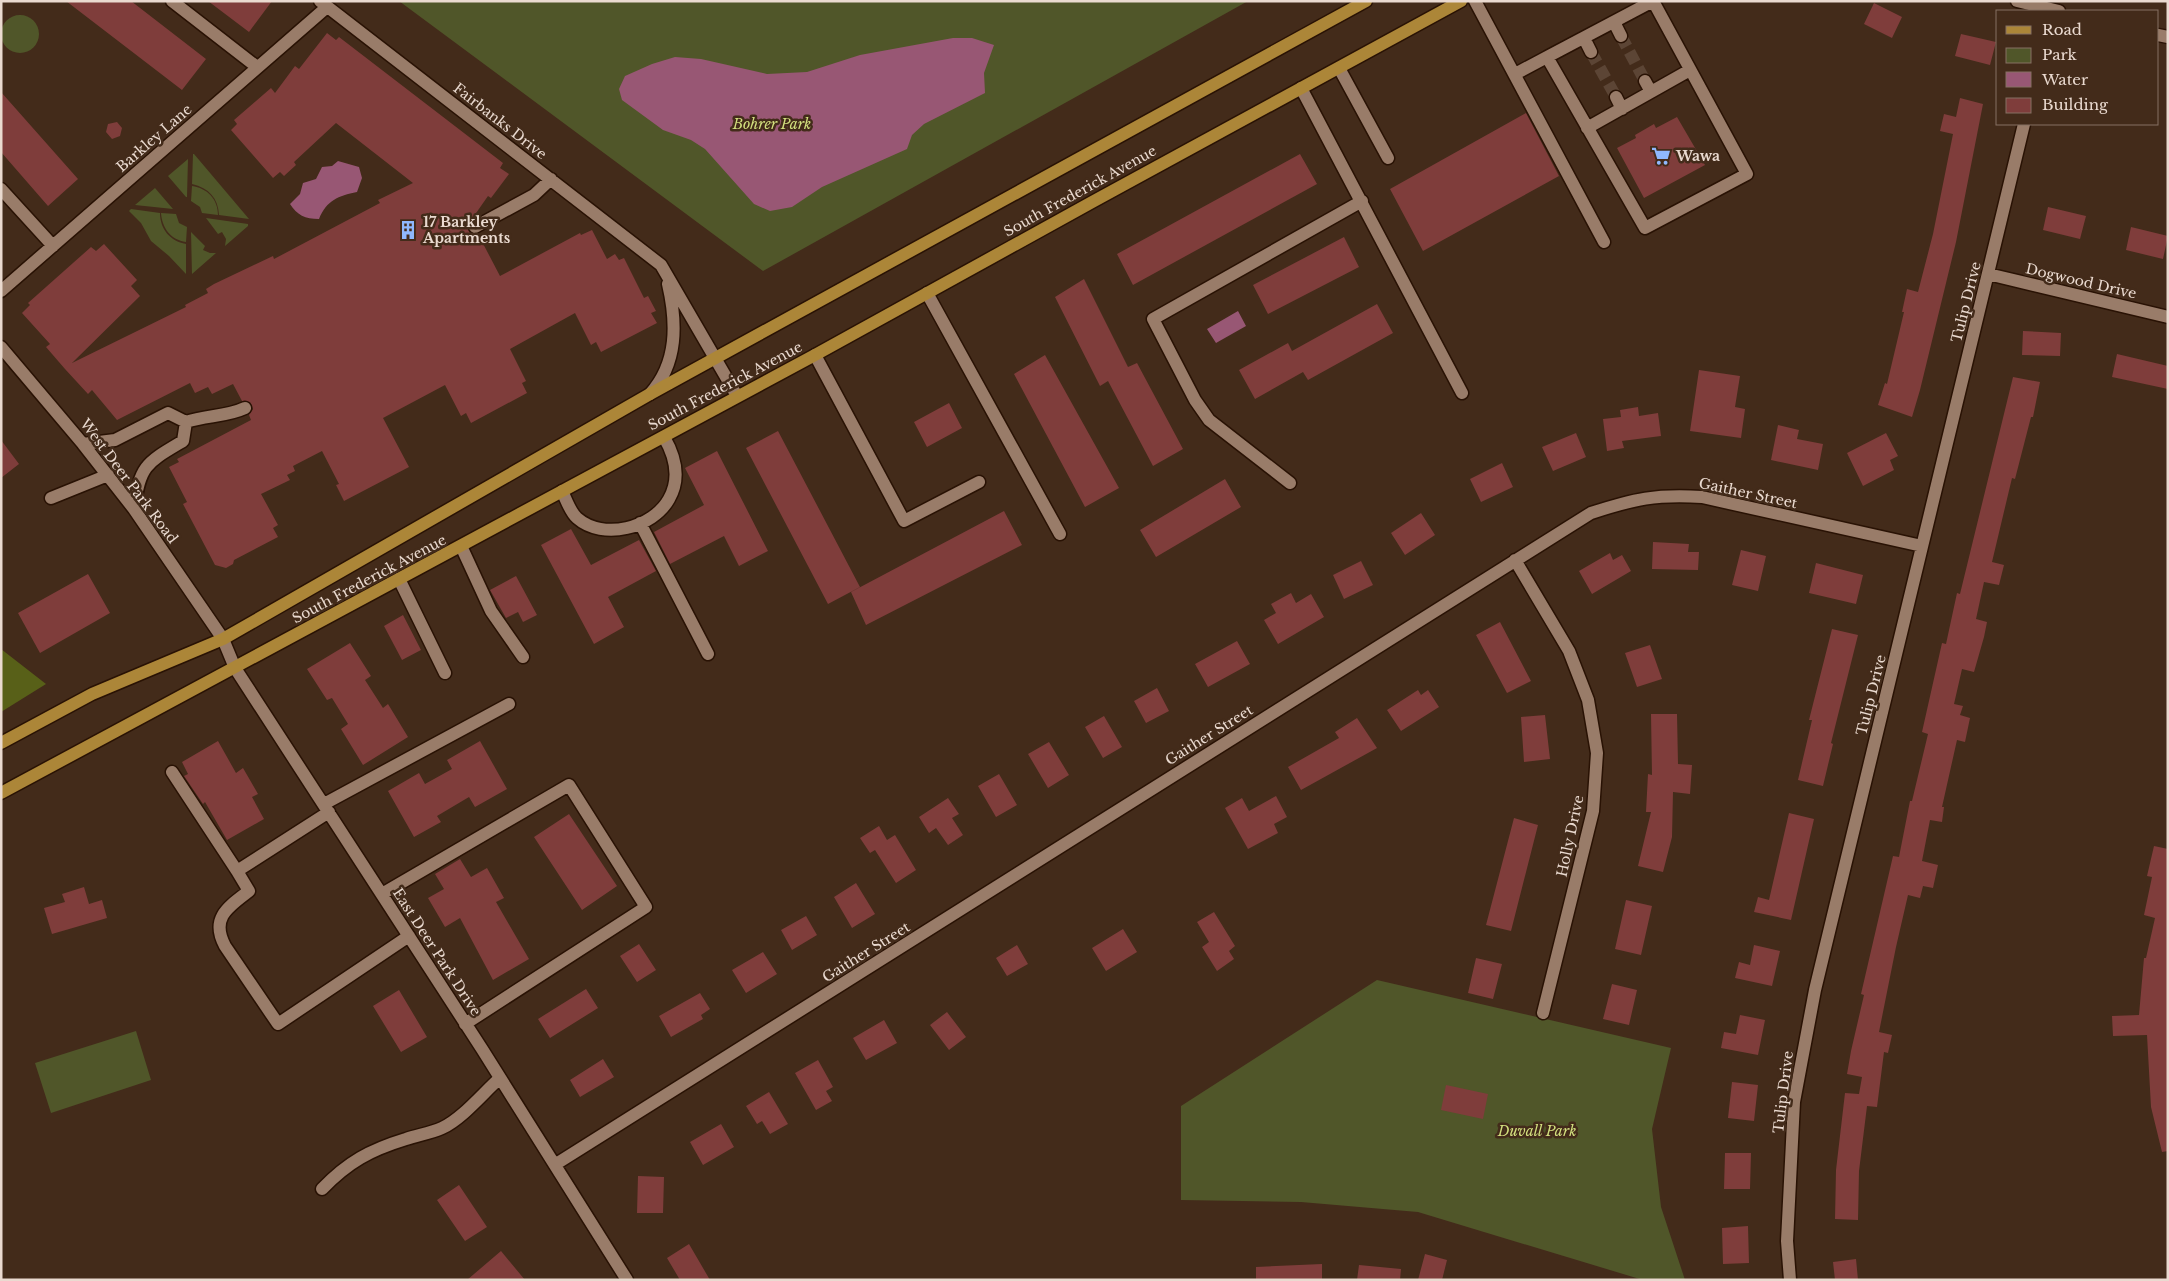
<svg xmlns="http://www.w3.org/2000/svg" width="2169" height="1281" viewBox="0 0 2169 1281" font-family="'Libre Baskerville',serif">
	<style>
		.green { fill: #505629 }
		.forest { fill: #586018 }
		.water { fill: #985774 }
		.building { fill: #7f3d3b }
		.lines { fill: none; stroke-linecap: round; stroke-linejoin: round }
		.minor-tunnel { stroke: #5c4535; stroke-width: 12; stroke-dasharray: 12 6; stroke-linecap: butt }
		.minor-casing { stroke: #291204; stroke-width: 15 }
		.major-casing { stroke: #291204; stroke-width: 15 }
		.minor { stroke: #997c69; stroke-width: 12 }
		.major { stroke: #ac8638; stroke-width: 12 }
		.labels { text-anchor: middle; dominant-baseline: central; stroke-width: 5; stroke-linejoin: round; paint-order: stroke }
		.street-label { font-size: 14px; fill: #eadad0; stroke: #432b1a }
		.park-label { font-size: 14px; font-style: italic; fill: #d2df7e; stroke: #432b1a }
		.poi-label { font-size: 14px; font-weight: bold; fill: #eadad0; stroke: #432b1a; text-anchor: start }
	</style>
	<rect width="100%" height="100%" fill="#432b1a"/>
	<!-- green -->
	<path class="green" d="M399 1H1248L763 271Z
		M1 34a19 19 0 1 1 38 0a19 19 0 1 1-38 0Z
		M193 154H194L249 219 219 215C218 198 209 188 192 184Z
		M188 159 187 197H186L168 176Z
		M192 186C207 188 218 199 218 215L202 213 200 207 191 201Z
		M155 188 173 209 135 205Z
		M131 209 160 213C160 229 170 241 186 244V274L169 256 151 241 141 223 129 211Z
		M161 213 176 214 179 223 187 227 186 242C171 240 162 228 161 213Z
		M206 218 248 224V226L225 246 226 239 222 232 218 234Z
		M191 232 205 246 203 250 210 253H216L192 274Z
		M1377 980 1671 1048 1652 1129 1661 1207 1685 1280H1643L1418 1212 1301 1202 1181 1200V1106Z
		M136 1031 151 1080 51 1113 35 1063Z"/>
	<!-- forest -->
	<path class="forest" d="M1 649 46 684 1 712Z"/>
	<!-- water -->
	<path class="water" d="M953 38H972L994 45 984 73 985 93 924 124 912 135 907 149 822 187 792 207 770 211 754 204 705 149 691 140 663 130 622 100 619 89 625 76 652 64 675 57 701 59 767 74 807 72 860 55Z
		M338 161 359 167 362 178 357 192C338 196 327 200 319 219 305 219 297 215 290 204L300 194 303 183 316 179 322 167 332 166Z
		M1238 311 1246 326 1216 343 1207 329Z"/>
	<!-- building -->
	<path class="building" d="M66 1H131L206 59 182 90Z
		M208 1H272L249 32Z
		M1874 3 1902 17 1892 38 1864 24Z
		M327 33 336 40 339 37 503 163 500 168 509 174 491 198 488 196 467 226 470 234H478L500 276 580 233 581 235 592 230 607 259 615 254 619 260 624 258 644 298 648 296 656 311 651 313 657 323 601 352 596 342 591 345 575 313 510 349 526 381 522 383 527 393 471 423 466 413 461 416 445 385 383 418 409 467 344 501 336 485 339 484 322 451 293 466 295 471 287 475 290 480 261 494 278 525 273 528 278 537 234 560 233 564 226 568 215 565 183 504 187 502 169 467 179 462 177 459 251 420 249 415 253 409 250 402 242 401 233 384 212 394 208 387 195 393 190 383 117 420 92 390 88 394 65 369 46 347 50 344 22 313 30 305 28 303 91 247 96 251 104 244 137 280 131 286 140 296 72 363 186 307 185 305 208 293 206 289 214 284 273 256 274 259 380 203 378 200 413 183 336 123 294 162 296 165 284 176 280 172 273 178 231 130 237 124 234 120 271 88 275 93 295 66 299 69Z
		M1961 34 1996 42 1990 65 1955 56Z
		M1 92 78 179 48 206 1 152Z
		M1960 98 1983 104 1956 242 1920 390 1912 417 1878 405 1885 383 1887 384 1904 312H1902L1907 289 1918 292 1933 234 1953 134 1940 131 1944 114 1956 117Z
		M1526 113 1559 176 1423 251 1390 189Z
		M1677 117 1705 165 1644 198 1617 148 1636 138 1635 135 1654 124 1656 128Z
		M117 122 122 128 120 136 112 139 106 132 108 124Z
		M1300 154 1317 184 1133 285 1117 254Z
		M2048 207 2086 216 2080 239 2043 230Z
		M2131 227 2168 236 2163 259 2126 250Z
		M1344 237 1359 267 1268 314 1253 285Z
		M1084 279 1128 367 1137 363 1183 449 1153 466 1108 381 1100 386 1055 297Z
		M1377 304 1393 333 1308 380 1303 372 1255 399 1239 370 1288 343 1292 351Z
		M2023 331 2061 333 2060 356 2022 355Z
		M2117 354 2168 366V389L2112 377Z
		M1045 355 1119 488 1085 507 1014 374Z
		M1699 370 1740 376 1735 407 1745 409 1741 438 1690 431Z
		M2013 377 2040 382 2033 417H2031L2015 479 2012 478 1992 562 2004 565 1999 585 1984 582 1976 619 1987 622 1984 637 1974 672 1962 669 1954 704 1963 706 1960 715 1970 718 1965 742 1957 740 1942 807H1944L1942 822 1930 820 1922 861 1938 865 1933 888 1923 886 1920 898 1908 895 1896 947 1879 1032 1892 1035 1888 1053 1884 1052 1877 1107 1867 1106 1859 1171 1858 1220 1835 1219 1836 1170 1845 1093 1859 1094 1862 1077 1847 1074 1851 1051 1864 995 1861 994 1893 856 1899 857 1910 801H1912L1928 734 1922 732 1942 643 1946 644 1957 593 1960 594Z
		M949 403 962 428 927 447 914 422Z
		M1638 407 1639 416 1658 413 1661 436 1622 441 1624 448 1607 451 1603 419 1621 417 1620 410Z
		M1778 425 1799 430 1797 439 1823 444 1818 470 1771 460Z
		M778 431 860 587 828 604 746 448Z
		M1576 433 1586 457 1553 471 1542 447Z
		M1886 433 1898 456 1890 460 1894 470 1863 486 1847 453Z
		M1 440 19 464 1 478Z
		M717 451 768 551 739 566 724 536 670 564 654 532 704 505 685 468Z
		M1502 463 1513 487 1481 502 1470 479Z
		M1225 479 1241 507 1156 557 1140 530Z
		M1004 511 1022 545 866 625 851 592Z
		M1421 513 1435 535 1405 555 1391 533Z
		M571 529 591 565 639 540 656 571 608 597 624 627 594 644 541 545Z
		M1653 542 1689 544 1688 552H1699L1698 570 1652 569Z
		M1741 550 1766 556 1758 591 1732 585Z
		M1610 553 1613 560 1622 555 1631 571 1592 594 1579 571Z
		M1361 561 1373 585 1344 599 1333 575Z
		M1816 563 1863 575 1856 604 1809 593Z
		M88 574 110 613 40 653 18 613Z
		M516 576 537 615 523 622 518 612 506 618 490 590Z
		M1291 593 1296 603 1311 594 1324 617 1278 644 1264 620 1276 613 1271 604Z
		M403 615 421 650 402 660 384 626Z
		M1500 622 1531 681 1507 693 1476 635Z
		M1832 629 1858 635 1831 743 1833 744 1823 786 1798 780 1812 720H1809Z
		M1237 641 1250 664 1208 687 1195 664Z
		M350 643 371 676 365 680 383 708 388 704 408 737 363 765 341 729 348 724 332 698 327 700 307 669Z
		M1650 645 1662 679 1637 687 1625 653Z
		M1157 688 1169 711 1146 723 1134 701Z
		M1418 690 1421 695 1428 690 1439 707 1401 731 1387 710Z
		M1651 714H1677L1678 764 1692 765 1690 794 1673 792 1672 837 1663 872 1638 866 1651 812H1646L1648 774 1652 775Z
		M1545 715 1550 759 1524 762 1521 717Z
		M1104 716 1122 747 1103 758 1085 727Z
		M1357 718 1377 748 1301 790 1288 767 1339 738 1335 732Z
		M218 741 236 773 243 768 258 794 252 797 264 819 227 840 205 802 203 804 184 776 188 774 182 762Z
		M480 741 507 789 475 807 469 797 437 816 441 822 414 837 388 791 419 773 425 784 452 769 447 760Z
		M1049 742 1069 775 1048 788 1028 754Z
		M999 774 1017 805 996 817 978 786Z
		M1276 796 1287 817 1274 824 1278 833 1248 849 1225 808 1242 798 1249 811Z
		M948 798 959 814 952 818 963 835 948 845 936 828 929 833 919 817Z
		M1789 813 1814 819 1791 920 1754 912 1758 897 1769 900Z
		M569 814 617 886 582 910 534 837Z
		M1514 818 1538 825 1511 931 1486 925Z
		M879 826 887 840 895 835 916 870 896 883 875 850 870 853 860 838Z
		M2154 846 2168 849V1151L2162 1152 2151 1107 2147 1035 2113 1036 2112 1016 2139 1015 2144 958H2146L2155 918 2144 915 2152 877 2147 876Z
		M460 859 471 877 487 868 504 898 496 902 529 959 493 980 460 918 445 927 428 898 444 889 435 874Z
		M856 883 875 914 852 928 834 897Z
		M84 887 89 904 102 900 107 918 52 934 44 908 65 902 62 894Z
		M1626 900 1652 906 1641 955 1615 949Z
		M1214 912 1235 946 1229 951 1234 959 1217 971 1202 947 1209 942 1197 922Z
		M806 916 817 935 792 950 781 930Z
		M1123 929 1137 952 1106 971 1092 948Z
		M639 944 656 970 637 982 620 956Z
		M1017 945 1028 964 1007 976 996 958Z
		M1754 945 1780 951 1772 986 1735 978 1739 962 1750 965Z
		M763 952 777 974 746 993 732 970Z
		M1476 958 1502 964 1493 999 1468 993Z
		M1612 984 1637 990 1629 1025 1603 1019Z
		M586 989 598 1008 550 1038 538 1019Z
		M399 990 427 1037 401 1052 373 1006Z
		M700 993 710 1009 701 1015 703 1019 671 1037 659 1016Z
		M947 1012 966 1037 949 1050 930 1025Z
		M1740 1015 1765 1020 1758 1055 1721 1048 1724 1032 1736 1034Z
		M884 1020 897 1043 866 1060 853 1038Z
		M603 1059 614 1077 580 1097 570 1080Z
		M818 1060 833 1087 826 1091 832 1101 816 1110 795 1073Z
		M1732 1082 1758 1085 1754 1121 1728 1118Z
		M1446 1085 1488 1094 1483 1119 1441 1110Z
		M769 1092 788 1124 770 1134 762 1121 757 1124 746 1106Z
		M721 1124 734 1147 703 1165 690 1142Z
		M1725 1153H1751L1750 1189H1724Z
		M638 1176 664 1177 663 1213H637Z
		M459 1185 487 1227 465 1241 437 1200Z
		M1748 1226 1749 1263 1723 1264 1722 1228Z
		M689 1244 710 1280H680L667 1258Z
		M501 1251 525 1280H467Z
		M1425 1254 1447 1260 1442 1280H1418Z
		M1856 1259 1858 1280H1835L1833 1262Z
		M1322 1264V1280H1256V1267Z
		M1359 1265 1401 1269 1400 1280H1357Z"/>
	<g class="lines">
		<!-- minor-tunnel -->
		<path class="minor-tunnel" d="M1621 36 1645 81
			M1591 52 1616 97"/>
		<!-- minor casing -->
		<g class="minor-casing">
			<path id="minor" d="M172 1 257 67
				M320 1 661 265 737 396
				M1475 1 1604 242
				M1653 1 1747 174 1645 228 1547 57Z
				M2017 1 2059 11
				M1614 22 1621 36
				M2158 35 2168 37
				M1584 38 1591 52
				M1339 68 1388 158
				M1515 74 1547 57
				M1645 81 1651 92
				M1301 88 1462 393
				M1616 97 1622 109
				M1587 128 1690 70
				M1 189 53 246
				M475 227 534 195 551 179
				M1988 274 2168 317
				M1 291 327 7
				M927 293 1060 534
				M1 347 83 444 134 509 223 639 235 668 482 1049 627 1280
				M815 355 904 521 979 482
				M650 394C678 363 677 323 668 284
				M83 444 115 440 168 413 186 422C206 415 226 417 245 408
				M1290 483 1209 420 1195 400 1153 319 1362 201
				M562 491C566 499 570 512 577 518 603 541 653 528 669 499 681 478 675 456 664 437
				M51 498 108 475
				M134 509C140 465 146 463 183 441L186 422
				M640 523 708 654
				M461 546 491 611 523 657
				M1515 560 1569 651 1588 700 1597 753 1593 811 1543 1013
				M399 579 445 673
				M172 772 237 871
				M324 804 509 704
				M329 812 237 871 249 891C228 907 210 918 225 946L278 1024 409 936
				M382 894 569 785 646 907 465 1024
				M556 1164 1591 513C1634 499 1656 494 1702 497L1922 546
				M322 1189C348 1162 370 1150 406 1139 418 1135 431 1133 442 1128 462 1119 483 1093 500 1078
				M1790 1280 1787 1241 1794 1102 1815 990 2024 124"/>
		</g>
		<!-- major casing -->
		<g class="major-casing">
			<path id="major" d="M1 743 92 694 223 639 650 394 1366 1
				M1 793 815 355 1094 201 1461 1"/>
		</g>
		<!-- minor -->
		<use href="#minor" class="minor"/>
		<!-- major -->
		<use href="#major" class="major"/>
	</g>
	<!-- icons -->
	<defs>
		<g id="supermarket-bare" transform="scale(1.5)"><path d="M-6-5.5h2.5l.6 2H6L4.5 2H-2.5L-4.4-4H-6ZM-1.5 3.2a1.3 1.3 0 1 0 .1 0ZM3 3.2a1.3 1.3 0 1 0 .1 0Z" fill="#8fb8fd" stroke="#432b1a" stroke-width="2.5" paint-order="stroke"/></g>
		<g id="building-bare" transform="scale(1.5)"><path d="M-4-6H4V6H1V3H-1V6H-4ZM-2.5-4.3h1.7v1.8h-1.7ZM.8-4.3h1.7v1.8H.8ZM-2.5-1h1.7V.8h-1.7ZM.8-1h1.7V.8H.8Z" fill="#8fb8fd" stroke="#432b1a" stroke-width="2.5" paint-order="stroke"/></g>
	</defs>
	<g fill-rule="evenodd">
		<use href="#supermarket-bare" x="1661" y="156"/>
		<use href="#building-bare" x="408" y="230"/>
	</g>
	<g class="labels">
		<!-- street labels -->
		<g class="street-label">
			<text transform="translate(500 121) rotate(38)">Fairbanks Drive</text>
			<text transform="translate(154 138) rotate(-41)">Barkley Lane</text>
			<text transform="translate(1080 191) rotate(-29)">South Frederick Avenue</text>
			<text transform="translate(2081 281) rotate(13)">Dogwood Drive</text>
			<text transform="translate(1966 302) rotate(-76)">Tulip Drive</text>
			<text transform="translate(725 386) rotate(-28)">South Frederick Avenue</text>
			<text transform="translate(129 481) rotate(53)">West Deer Park Road</text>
			<text transform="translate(1748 493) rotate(12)">Gaither Street</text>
			<text transform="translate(369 579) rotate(-28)">South Frederick Avenue</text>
			<text transform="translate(1871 695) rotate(-76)">Tulip Drive</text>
			<text transform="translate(1209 735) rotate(-32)">Gaither Street</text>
			<text transform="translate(1570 836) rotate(-78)">Holly Drive</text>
			<text transform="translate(437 952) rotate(57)">East Deer Park Drive</text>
			<text transform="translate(866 952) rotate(-32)">Gaither Street</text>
			<text transform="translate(1783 1092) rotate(-83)">Tulip Drive</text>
		</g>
		<!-- park labels -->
		<g class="park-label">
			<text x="772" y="124">Bohrer Park</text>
			<text x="1537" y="1131">Duvall Park</text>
		</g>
		<!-- poi labels -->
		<g class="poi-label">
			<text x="1676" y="156">Wawa</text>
			<text x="423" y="222">17 Barkley<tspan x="423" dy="16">Apartments</tspan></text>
		</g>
	</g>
	<!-- border -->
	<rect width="2169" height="1281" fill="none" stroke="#eadad0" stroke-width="5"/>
	<!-- legend -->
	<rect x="1996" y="10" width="162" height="115" fill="#432b1a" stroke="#867163"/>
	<rect x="2006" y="26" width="25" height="8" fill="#ac8638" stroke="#867163"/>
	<text x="2042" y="35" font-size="15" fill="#eadad0">Road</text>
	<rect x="2006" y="48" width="25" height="15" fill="#505629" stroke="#867163"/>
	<text x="2042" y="60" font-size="15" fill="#eadad0">Park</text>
	<rect x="2006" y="72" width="25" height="15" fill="#985774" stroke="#867163"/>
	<text x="2042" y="85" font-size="15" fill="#eadad0">Water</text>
	<rect x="2006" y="98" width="25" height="15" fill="#7f3d3b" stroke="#867163"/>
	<text x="2042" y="110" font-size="15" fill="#eadad0">Building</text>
</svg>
